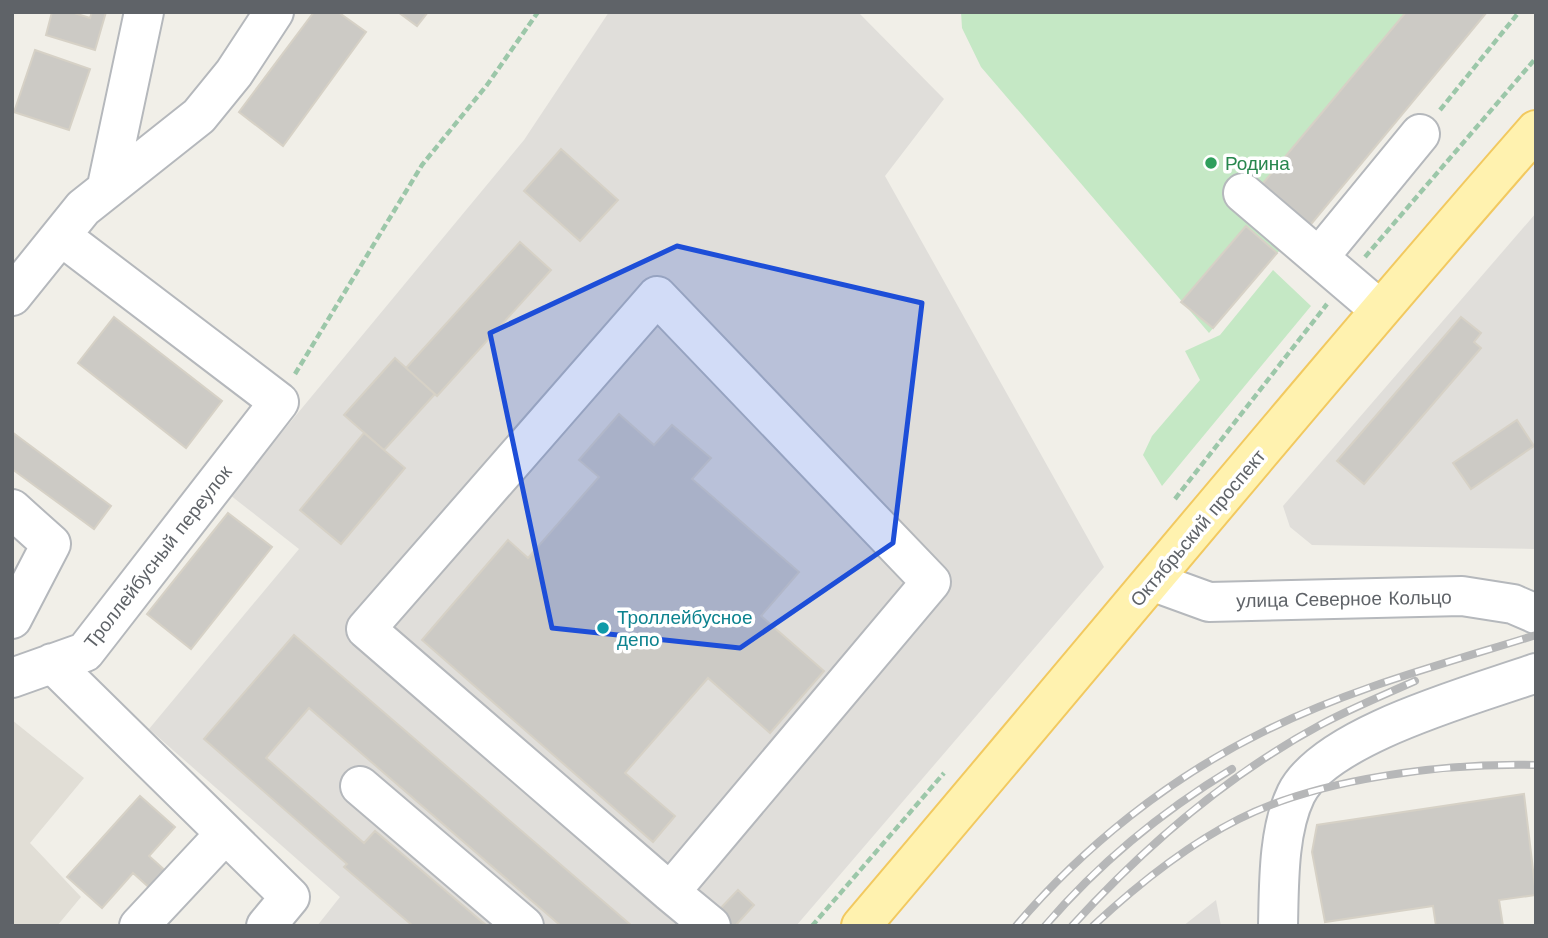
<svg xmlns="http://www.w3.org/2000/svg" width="1548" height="938" viewBox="0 0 1548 938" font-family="'Work Sans',sans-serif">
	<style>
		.industrial { fill: #e0deda }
		.education { fill: #e1ded6 }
		.green { fill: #c5e8c5 }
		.building { fill: #cccac5; stroke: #d6d1c6; stroke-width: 2 }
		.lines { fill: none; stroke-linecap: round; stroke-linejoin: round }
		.minor-casing { stroke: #b5b8bc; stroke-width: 42 }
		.major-casing { stroke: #f2c960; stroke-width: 42 }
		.path { stroke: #9cc7a9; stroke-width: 4.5; stroke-dasharray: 7 3.5; stroke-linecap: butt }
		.minor { stroke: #fff; stroke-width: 38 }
		.major { stroke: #fff2af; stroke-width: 38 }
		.rail-casing { stroke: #b6b7b8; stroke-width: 8 }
		.rail { stroke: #fff; stroke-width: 5; stroke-dasharray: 16; stroke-linecap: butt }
		.marked { fill: #1d4ed8; fill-opacity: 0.2; stroke: #1d4ed8; stroke-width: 5; stroke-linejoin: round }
		.leisure-dot { fill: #2e9e5b; stroke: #fff; stroke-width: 2.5 }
		.culture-dot { fill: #0f9aa8; stroke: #fff; stroke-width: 2.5 }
		.labels { text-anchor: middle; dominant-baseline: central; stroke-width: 7; stroke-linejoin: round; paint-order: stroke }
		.leisure-label { font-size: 19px; fill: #27864d; stroke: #fff; text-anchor: start }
		.street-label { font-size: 19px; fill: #5f6368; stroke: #fff }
		.culture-label { font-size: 19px; fill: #0d838f; stroke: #fff; text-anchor: start }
	</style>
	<rect width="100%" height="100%" fill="#f1efe8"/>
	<!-- industrial -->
	<path class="industrial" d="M609 12H858L944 99 885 176 1104 567 796 926H317L340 897 149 729 299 549 230 495 524 140Z
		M1536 213V549L1312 545 1290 527 1283 506Z
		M1216 900 1221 926H1183Z"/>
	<!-- education -->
	<path class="education" d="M12 720 84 778 30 843 81 897 57 926H12Z"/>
	<!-- green -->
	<path class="green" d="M961 12H1487L1307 228 1277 253 1209 333 981 67 962 28Z
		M1273 270 1311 306 1162 486 1143 455 1152 436 1200 380 1185 351 1220 335Z"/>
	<!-- building -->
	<path class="building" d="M52 12H71L90 18 92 12H106L95 50 46 35Z
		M314 12H338L366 32 283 146 239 112Z
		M398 12H428L417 26Z
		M1406 12H1487L1307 229 1259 188Z
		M35 50 90 69 69 130 14 112Z
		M561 149 618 200 580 241 524 191Z
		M1246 226 1277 253 1213 328 1181 302Z
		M520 242 551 270 437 396 406 368Z
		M114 317 222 401 186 448 78 363Z
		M1461 317 1481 333 1474 342 1481 348 1364 484 1337 461Z
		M395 358 435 394 384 450 344 415Z
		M619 414 654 445 672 425 711 458 692 479 799 572 761 616 824 671 770 733 708 678 625 773 675 816 653 842 422 640 508 540 528 558 599 477 579 460Z
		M1517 420 1534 446 1471 489 1453 463Z
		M12 432 111 506 94 529 12 469Z
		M364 433 405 468 341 544 300 510Z
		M228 513 272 547 191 649 147 614Z
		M294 635 632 926H561L309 708 266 758 364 843 375 831 487 926H413L344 867 347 864 204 739Z
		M1524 794 1536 895 1499 900 1503 926H1436L1433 906 1325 922 1312 852 1317 825Z
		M140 796 175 827 149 856 168 873 152 890 133 873 102 908 67 877Z
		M738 890 754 905 735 926H728L715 914Z"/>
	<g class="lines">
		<!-- minor casing -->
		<g class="minor-casing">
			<path id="minor" d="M107 186 144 12
				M1243 193 1379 309
				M1319 257 1420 134
				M12 296 83 208 199 116 234 73 274 12
				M12 509 51 544 12 619
				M1154 582 1209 602 1462 596 1513 604 1536 614
				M52 663 290 897 266 926
				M12 678 85 652 279 402 61 236
				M360 786 524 926
				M670 892 931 582 657 296 366 629 670 892 711 926
				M139 926 225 834
				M1278 926C1279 884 1278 831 1296 794 1325 735 1474 695 1536 673"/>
		</g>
		<!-- major casing -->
		<g class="major-casing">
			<path id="major" d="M861 926C1086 661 1307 392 1536 130"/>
		</g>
		<!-- path -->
		<path class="path" d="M1440 110 1519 12
			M1365 257 1536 58
			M295 374 422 165 487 85 538 12
			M1175 499 1327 304
			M812 926 944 773"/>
		<!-- minor -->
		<use href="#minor" class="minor"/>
		<!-- major -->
		<use href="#major" class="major"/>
		<!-- rail casing -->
		<g class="rail-casing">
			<path id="rail" d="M1016 926C1083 847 1168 779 1261 733 1348 689 1443 664 1536 635
				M1045 926C1099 863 1161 812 1232 769
				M1072 926C1145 846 1227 775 1322 724 1352 708 1384 695 1415 681
				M1093 926C1136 886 1187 845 1239 819 1320 778 1445 763 1536 765"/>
		</g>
		<!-- rail -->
		<use href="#rail" class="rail"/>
	</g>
	<!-- marked area -->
	<path class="marked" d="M677 246 922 303 893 543 740 648 552 628 490 333Z"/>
	<!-- markers -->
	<circle class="leisure-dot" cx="1211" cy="163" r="7"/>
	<circle class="culture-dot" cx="603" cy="628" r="7"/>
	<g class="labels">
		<!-- leisure labels -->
		<g class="leisure-label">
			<text x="1225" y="163">Родина</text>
		</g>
		<!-- street labels -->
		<g class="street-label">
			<text transform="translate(1198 528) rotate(-50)">Октябрьский проспект</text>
			<text transform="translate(158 557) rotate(-52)">Троллейбусный переулок</text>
			<text transform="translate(1344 599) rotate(-1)">улица Северное Кольцо</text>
		</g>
		<!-- culture labels -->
		<g class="culture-label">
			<text x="617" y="617">Троллейбусное<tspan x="617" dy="22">депо</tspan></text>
		</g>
	</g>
	<!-- border -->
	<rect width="1548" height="938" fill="none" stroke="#5f6368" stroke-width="28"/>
</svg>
